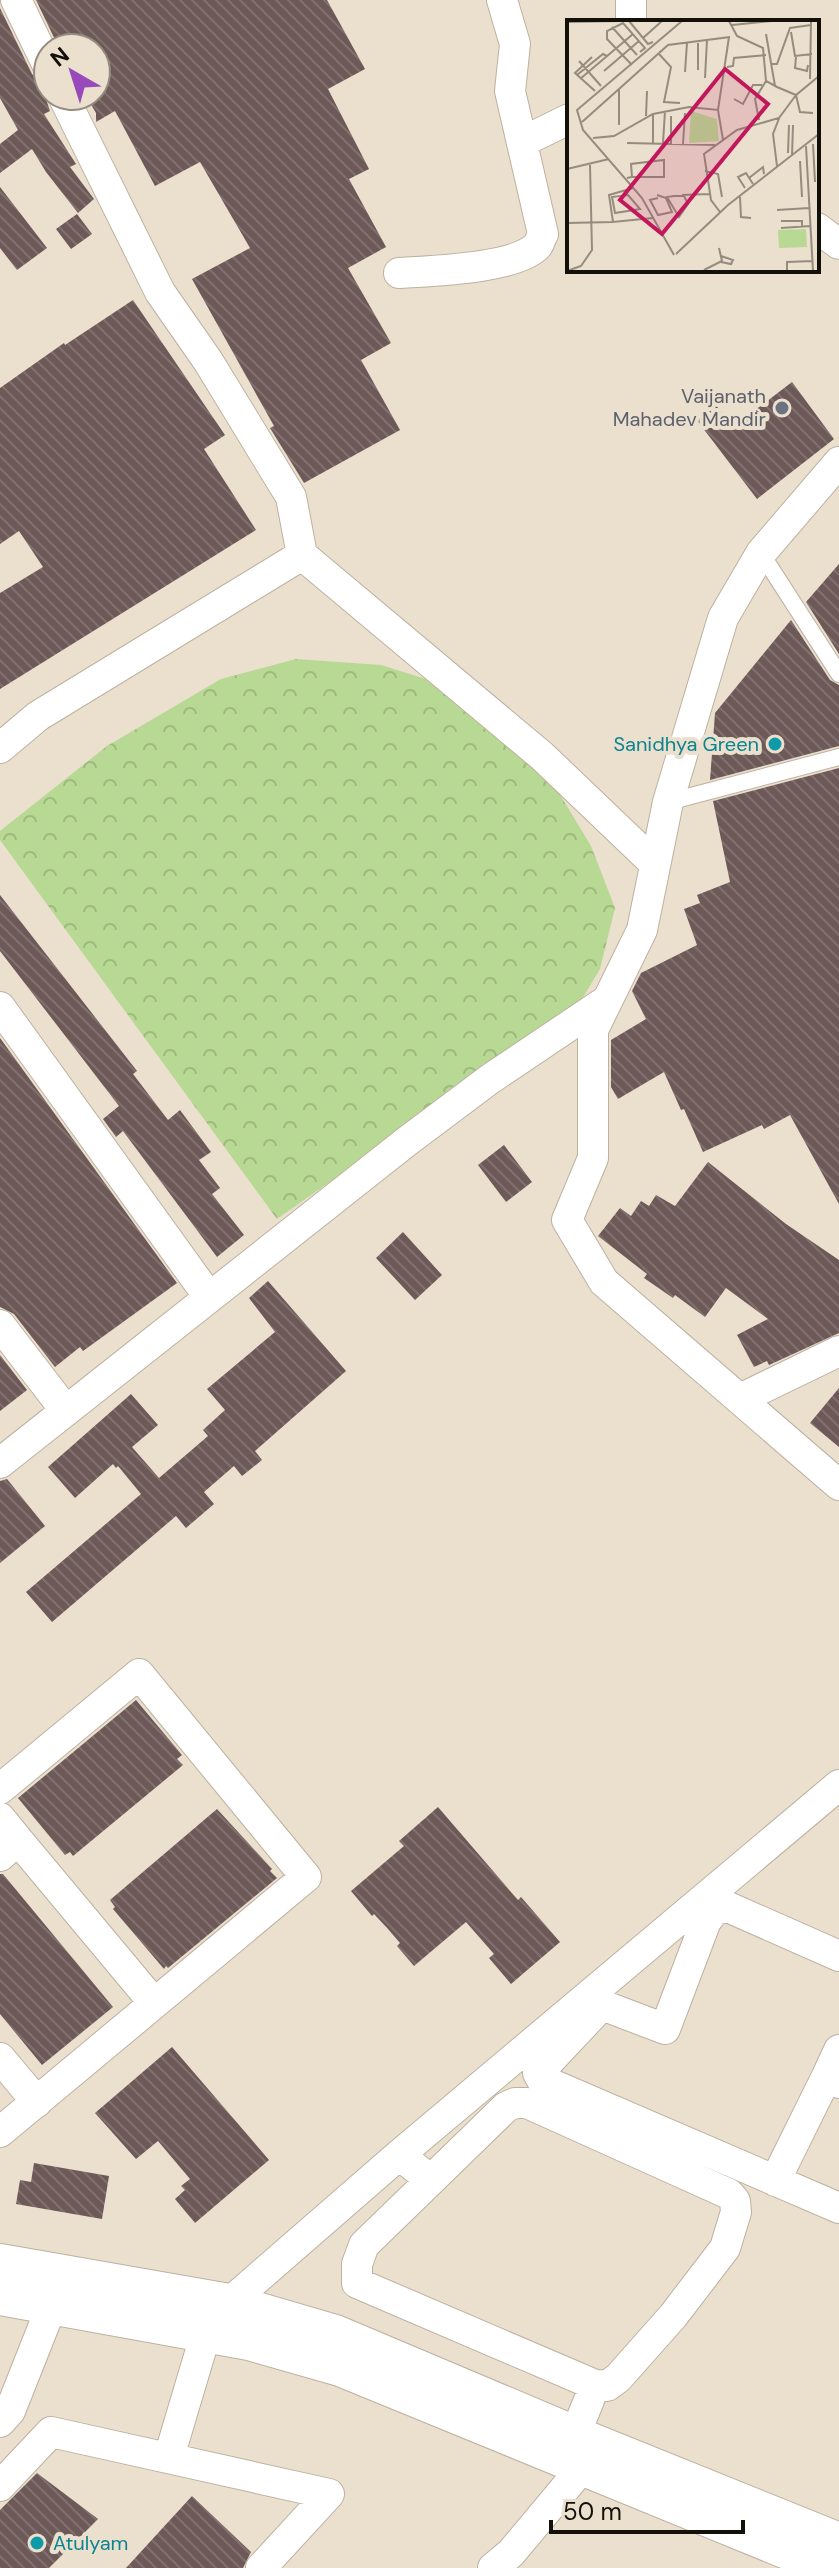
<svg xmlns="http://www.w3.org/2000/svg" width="839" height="2568" viewBox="0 0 839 2568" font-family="'DM Sans',sans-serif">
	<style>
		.park { fill: url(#park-crowns) }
		.building { fill: url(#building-back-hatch) }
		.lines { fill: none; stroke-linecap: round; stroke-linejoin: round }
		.service-casing { stroke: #bdb1a0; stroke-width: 18 }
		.minor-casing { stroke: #bdb1a0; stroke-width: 32 }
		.tertiary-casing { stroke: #bdb1a0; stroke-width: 40 }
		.service { stroke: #fff; stroke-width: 16 }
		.minor { stroke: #fff; stroke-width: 30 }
		.tertiary { stroke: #fff; stroke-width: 38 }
		.worship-dot { fill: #6b7280; stroke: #ebdfce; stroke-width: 3 }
		.culture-dot { fill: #0f9aa8; stroke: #ebdfce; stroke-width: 3 }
		.labels { text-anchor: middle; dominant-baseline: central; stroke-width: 8; stroke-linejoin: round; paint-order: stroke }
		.worship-label { font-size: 20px; fill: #5b616d; stroke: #ebdfce; text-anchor: end }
		.culture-label { font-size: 20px; fill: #0d838f; stroke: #ebdfce; text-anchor: end }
		.inset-road { fill: none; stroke: #958c7f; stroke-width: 2 }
		.view { fill: #c2185b; fill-opacity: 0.15; stroke: #c2185b; stroke-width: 4 }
		.inset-edge { fill: none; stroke: #130f09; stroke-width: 4 }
	</style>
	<defs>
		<pattern id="park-crowns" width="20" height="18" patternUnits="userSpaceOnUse" patternTransform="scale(2)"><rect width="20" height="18" fill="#b8d993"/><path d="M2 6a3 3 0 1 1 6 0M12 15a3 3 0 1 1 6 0" fill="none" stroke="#9db97d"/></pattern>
		<pattern id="building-back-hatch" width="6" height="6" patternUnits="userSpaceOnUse" patternTransform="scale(2)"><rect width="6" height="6" fill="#6d5958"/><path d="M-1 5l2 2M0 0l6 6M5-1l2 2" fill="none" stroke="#80706f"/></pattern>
	</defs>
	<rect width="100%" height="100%" fill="#ebdfce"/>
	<!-- park -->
	<path class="park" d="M296 659 381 665 429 680 553 783 591 846 615 908 600 969 576 1009 277 1219 0 840V831L107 746 221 679Z"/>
	<!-- building -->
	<path class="building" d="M36 0H327L365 69 328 89 369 169 349 179 386 247 348 268 391 343 361 360 400 430 304 483 270 428 274 426 192 279 250 248 200 162 155 186 115 111 96 122V113L86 96H96V48H59Z
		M0 8 32 74 39 81 48 84 45 96 50 111 44 114 76 164 70 167 94 199 78 213 46 172 32 149 0 173V144L18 130 0 98Z
		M0 187 47 248 17 270 0 248Z
		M77 214 92 234 71 249 56 229Z
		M133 300 225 435 204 449 256 530 0 689V593L43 567 19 531 0 544V388L64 343 65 345Z
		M792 382 834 439 757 499 696 419 715 404 733 427Z
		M839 564V654L806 602Z
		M791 620 830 680 839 685V746L710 780 715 713Z
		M839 768V1204L790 1115 764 1129 762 1125 703 1152 684 1109 681 1110 664 1072 618 1099 611 1087V1040L646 1019 632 991 641 973 697 945 684 909 700 903 697 895 730 882 713 801Z
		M0 895 137 1071 133 1074 168 1120 180 1110 211 1152 199 1160 220 1188 212 1194 244 1235 217 1257 123 1131 116 1137 103 1119 119 1106 0 951Z
		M0 1038 177 1283 83 1351 80 1347 55 1367 14 1314 0 1307Z
		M504 1145 532 1182 506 1202 478 1165Z
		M708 1162 786 1224 839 1260V1333L769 1365 767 1361 754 1367 737 1335 768 1319 726 1288 705 1317 675 1295 673 1298 644 1278 647 1274 598 1236 620 1208 631 1216 641 1201 649 1206 656 1195 675 1206Z
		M403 1232 442 1275 415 1300 376 1258Z
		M268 1281 346 1371 255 1451 262 1460 242 1476 234 1466 204 1492 214 1504 186 1528 176 1516 52 1622 26 1592 141 1494 118 1466 116 1468 113 1464 75 1498 48 1467 131 1394 158 1425 132 1447 159 1478 208 1436 203 1430 225 1410 207 1389 275 1332 249 1298Z
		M0 1355 27 1390 0 1411Z
		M839 1388V1447L810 1423Z
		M7 1479 45 1526 0 1563V1481Z
		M136 1700 182 1755 177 1759 183 1765 73 1856 70 1852 65 1855 18 1798Z
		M438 1807 518 1900 521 1897 560 1942 511 1984 489 1958 494 1954 466 1922 414 1966 397 1946 400 1943 388 1929 374 1914 372 1916 351 1891 404 1846 399 1841Z
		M217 1809 272 1869 270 1871 277 1878 168 1968 166 1966 164 1969 113 1909 115 1907 110 1900Z
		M0 1874H3L113 2007 42 2065 0 2014Z
		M172 2047 269 2160 195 2223 175 2199 185 2190 181 2186 190 2179 158 2141 136 2159 95 2113Z
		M34 2163 109 2176 102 2219 16 2204 20 2180 31 2182Z
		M37 2473 98 2519 49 2568H0V2510Z
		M192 2496 251 2552 243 2568H126Z"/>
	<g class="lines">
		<!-- service casing -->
		<g class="service-casing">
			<path id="service" d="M761 553 839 674
				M668 802 839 757"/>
		</g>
		<!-- minor casing -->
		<g class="minor-casing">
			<path id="minor" d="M16 0 48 66
				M631 22V0
				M522 142 569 119
				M817 228 839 244
				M399 273C430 271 517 269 538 245 539 244 542 235 543 234L510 91 515 44 502 0
				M839 462 761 553 723 618 668 802 642 930 593 1030V1158L567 1220 604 1282 839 1485
				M302 555 542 756 655 864
				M0 748 38 716 302 555 291 497 208 361 160 292 63 96
				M0 1007 209 1297
				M0 1325 66 1411
				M740 1399 839 1351
				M0 1463 406 1142 490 1079 606 1001
				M0 1789 139 1674 306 1877 0 2132
				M0 1818 18 1840 0 1856
				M18 1840 154 2003
				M839 1956 728 1907 715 1910 706 1921 665 2029 602 2005 538 2073 542 2080 839 2208
				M839 2050 826 2078 839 2083
				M0 2058 37 2102
				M399 2155 431 2180 506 2107 515 2103H527L729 2194 735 2201 736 2212 725 2248 673 2316 618 2378 607 2386 595 2385 357 2283V2264L364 2245 431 2180
				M775 2181 826 2078
				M229 2303 399 2155 839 1785
				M0 2422 10 2411 52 2305
				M575 2435 595 2385
				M169 2457 206 2333
				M0 2486 51 2432 329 2494 261 2568
				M493 2568 511 2553 582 2468"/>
		</g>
		<!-- tertiary casing -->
		<g class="tertiary-casing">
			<path id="tertiary" d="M0 2263 229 2303 335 2334 591 2442 839 2542
				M0 2296 249 2341 340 2367 831 2568"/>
		</g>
		<!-- service -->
		<use href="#service" class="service"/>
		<!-- minor -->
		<use href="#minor" class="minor"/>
		<!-- tertiary -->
		<use href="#tertiary" class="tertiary"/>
	</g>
	<!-- markers -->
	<circle class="worship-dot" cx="782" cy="408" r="8"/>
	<g class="culture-dot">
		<circle cx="775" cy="744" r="8"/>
		<circle cx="37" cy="2543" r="8"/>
	</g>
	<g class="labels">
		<!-- worship labels -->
		<g class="worship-label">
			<text x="766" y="396">Vaijanath<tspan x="766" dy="23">Mahadev Mandir</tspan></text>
		</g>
		<!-- culture labels -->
		<g class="culture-label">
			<text x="759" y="744">Sanidhya Green</text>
			<text x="53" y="2543" text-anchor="start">Atulyam</text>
		</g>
	</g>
	<!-- overview -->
	<g transform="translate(567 20)">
		<rect width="252" height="252" fill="#ebdfce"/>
		<path d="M239 209 240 227 212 228 211 210Z" fill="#b8d993"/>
		<path d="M124 91 150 99 152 121 122 123Z" fill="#b8d993"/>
		<path class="inset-road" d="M62 1 81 24 86 22M162 1 170 16 196 28 199 61 210 67 229 75 252 56M1 2 52 1M165 5 204 1M45 7 70 35M224 12 228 36 245 34M199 14 208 66M76 18 95 1M92 34 104 47 97 82 113 83M25 37 8 53 28 71M229 37 228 48 240 51 241 45M12 41 34 66M205 44H210L223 8 244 5M65 45 40 19V11L56 3 78 28 73 32M160 47 166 46 167 38 199 35M131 50V21M37 51 72 21M118 52 120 23M10 55 36 34 40 36M138 58 140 20M13 59 66 14M243 59 244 1M52 69 101 25 163 17M229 75 233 92 246 93M167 79 176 84 186 65H195M151 90 156 120M86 94V123M79 96 80 71M192 100 188 79 199 61M15 102 52 69V105M26 118 47 116 86 94 122 87 151 90 162 17M60 123 148 125M96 123 98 91M104 124V96M116 124 118 93M246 124 248 162M239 126 246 251M221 133 222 105M225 136 226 105M233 141 235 177M210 146 206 114 213 96M0 149 42 139M138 151 151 154 155 177M60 158 65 157 64 144 97 140V157H65M182 158 196 147 197 154M66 168 42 175 46 202 86 198M178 168 171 157 179 153 186 164M61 175 73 189 48 193 45 177ZM90 175 99 178 105 192 91 195 83 180 91 178M115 175 143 174M107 176H117L121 184 112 197 100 177ZM173 177 174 197 184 198M210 190 242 188M153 192 144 180 137 134 170 110 212 98 229 75M214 201H235V206M0 203 46 202M214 208 243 206M109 234 161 185 252 114M107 235 75 178 16 110 10 90 115 1M154 236 166 240 164 244 154 242M137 250 155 241 152 228M0 251 14 246 25 230 23 145M220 251V242L246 241"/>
		<path class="view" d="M158 49 201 84 95 214 53 180Z"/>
		<rect width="252" height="252" class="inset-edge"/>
	</g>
	<!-- north arrow -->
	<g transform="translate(72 72) rotate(321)"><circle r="38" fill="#ebdfce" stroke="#958c7f" stroke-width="2"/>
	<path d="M0-6L14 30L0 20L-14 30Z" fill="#984abb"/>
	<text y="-12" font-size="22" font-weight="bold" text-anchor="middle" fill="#130f09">N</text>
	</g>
	<!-- scale -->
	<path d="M551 2520v12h192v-12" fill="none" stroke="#130f09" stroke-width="4"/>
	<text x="563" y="2520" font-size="24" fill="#130f09" stroke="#ebdfce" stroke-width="6" paint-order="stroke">50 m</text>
</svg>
